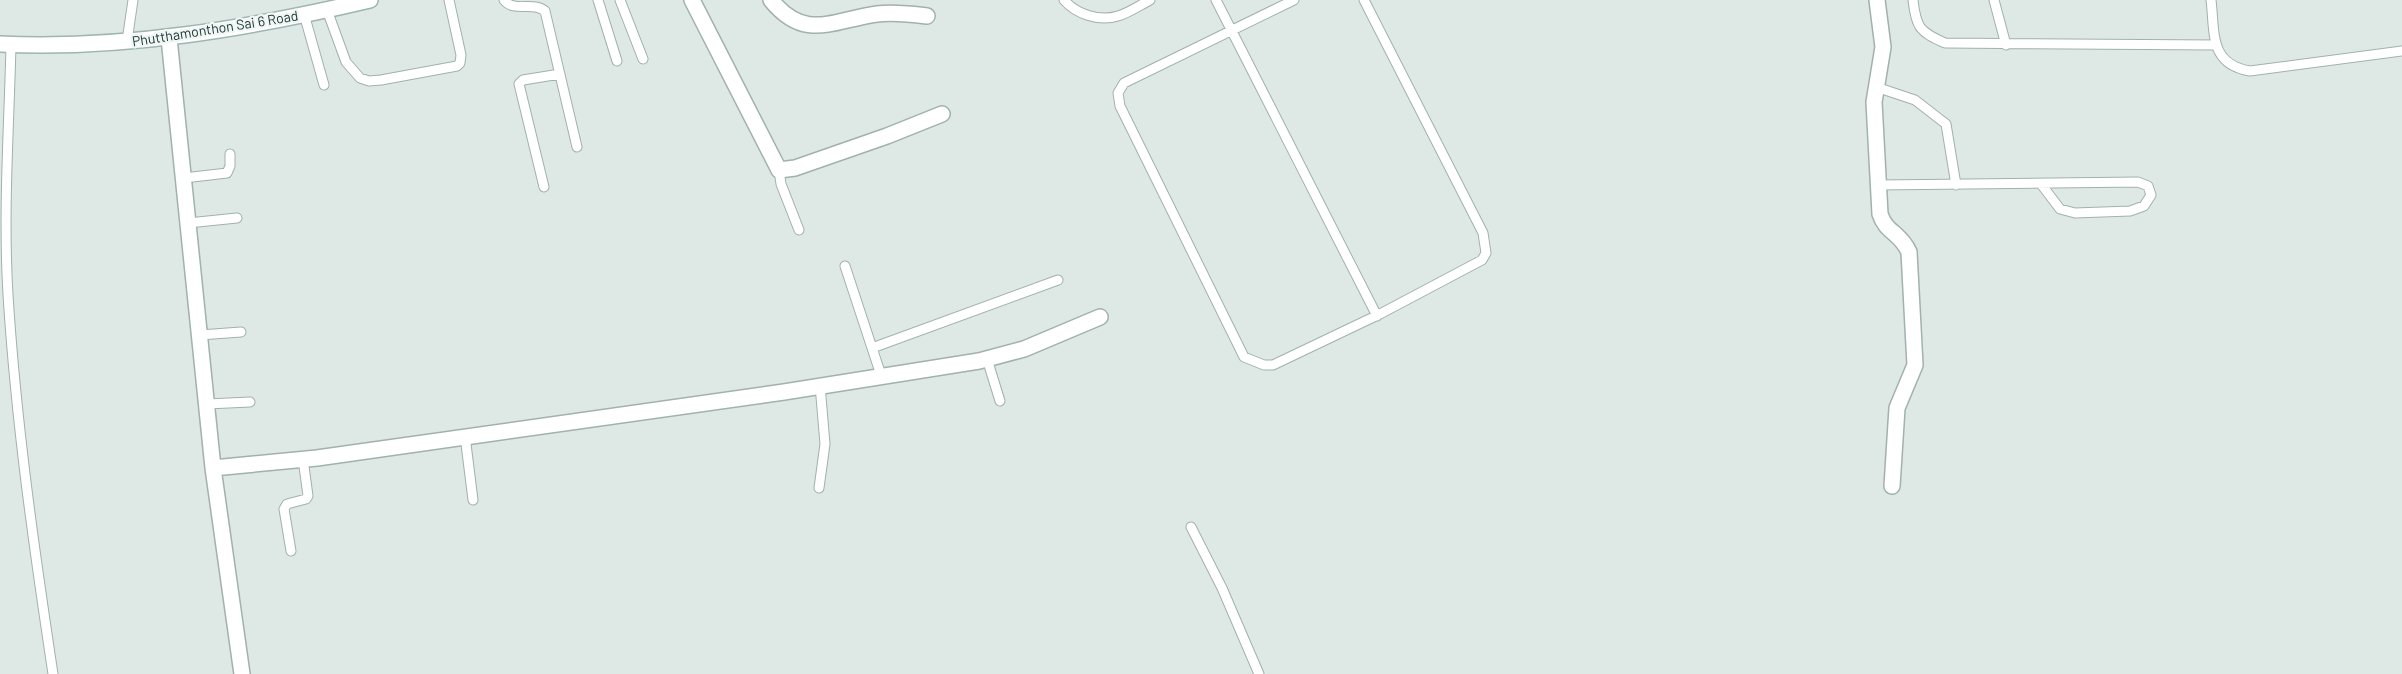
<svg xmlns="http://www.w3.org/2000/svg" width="2402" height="674" viewBox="0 0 2402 674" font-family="Barlow,sans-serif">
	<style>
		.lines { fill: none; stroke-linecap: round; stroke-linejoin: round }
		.lane-casing { stroke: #a1b1ae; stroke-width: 11 }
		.street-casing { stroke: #a1b1ae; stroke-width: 18 }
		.secondary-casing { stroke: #9eb5b0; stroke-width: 18 }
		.lane { stroke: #fff; stroke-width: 9 }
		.street { stroke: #fff; stroke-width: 15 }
		.secondary { stroke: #fff; stroke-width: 15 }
		.labels { text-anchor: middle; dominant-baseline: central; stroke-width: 4.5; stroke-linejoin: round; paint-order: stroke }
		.street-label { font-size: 14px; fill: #203936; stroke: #eff6f4 }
	</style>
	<rect width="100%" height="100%" fill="#dee9e6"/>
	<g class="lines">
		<!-- lane casing -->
		<g class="lane-casing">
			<path id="lane" d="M504 0C514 13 533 1 545 11L577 147
				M598 0 617 61
				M620 0 643 59
				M1064 0C1076 14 1099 22 1118 16 1129 13 1140 5 1150 0
				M1216 0 1377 316
				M1294 0 1124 83 1118 93 1120 106 1244 357 1264 365H1273L1380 314 1482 260 1486 253 1483 233 1364 0
				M1913 0C1916 28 1920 32 1945 43L2216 45
				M1994 0 2006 45
				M2211 0C2215 33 2209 64 2250 71L2402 51
				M327 10 346 62 360 78 369 81 381 80 457 66 460 63 461 55 449 0
				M304 14 324 85
				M127 41 133 0
				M11 45C9 128 3 212 8 295 16 422 34 548 53 674
				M1876 87 1915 100 1946 124 1956 185
				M779 170 781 184 799 230
				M184 178 227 173 230 166V154
				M1878 185 2138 182 2148 186 2151 195 2144 206 2130 211 2075 213 2060 209 2041 184
				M544 187 519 84 523 80 560 74
				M188 223 237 218
				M845 266 872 348
				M200 335 241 332
				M987 359 1000 401
				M881 375 872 348 1058 280
				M207 404 250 402
				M465 436 473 500
				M819 488 825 444 820 385
				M1191 527 1222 588 1259 674
				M291 551 284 509 287 504 306 499 308 496 303 459"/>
		</g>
		<!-- street casing -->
		<g class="street-casing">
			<path id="street" d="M692 0 779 170 795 168 887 136 942 114
				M771 0C805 42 833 20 877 14 894 12 911 14 927 16
				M1877 0 1883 47 1874 102 1880 214C1886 233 1900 232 1909 252L1915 365 1897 408 1892 486
				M169 38 213 468 242 674
				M213 468 317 458 784 392 979 361 1024 349 1100 317"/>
		</g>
		<!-- secondary casing -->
		<g class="secondary-casing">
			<path id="secondary" d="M0 44C122 50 251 28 370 0"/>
		</g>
		<!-- lane -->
		<use href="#lane" class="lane"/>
		<!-- street -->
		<use href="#street" class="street"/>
		<!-- secondary -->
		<use href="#secondary" class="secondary"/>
	</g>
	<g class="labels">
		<!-- street labels -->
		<g class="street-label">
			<text transform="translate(215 28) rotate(-9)">Phutthamonthon Sai 6 Road</text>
		</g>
	</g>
</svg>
